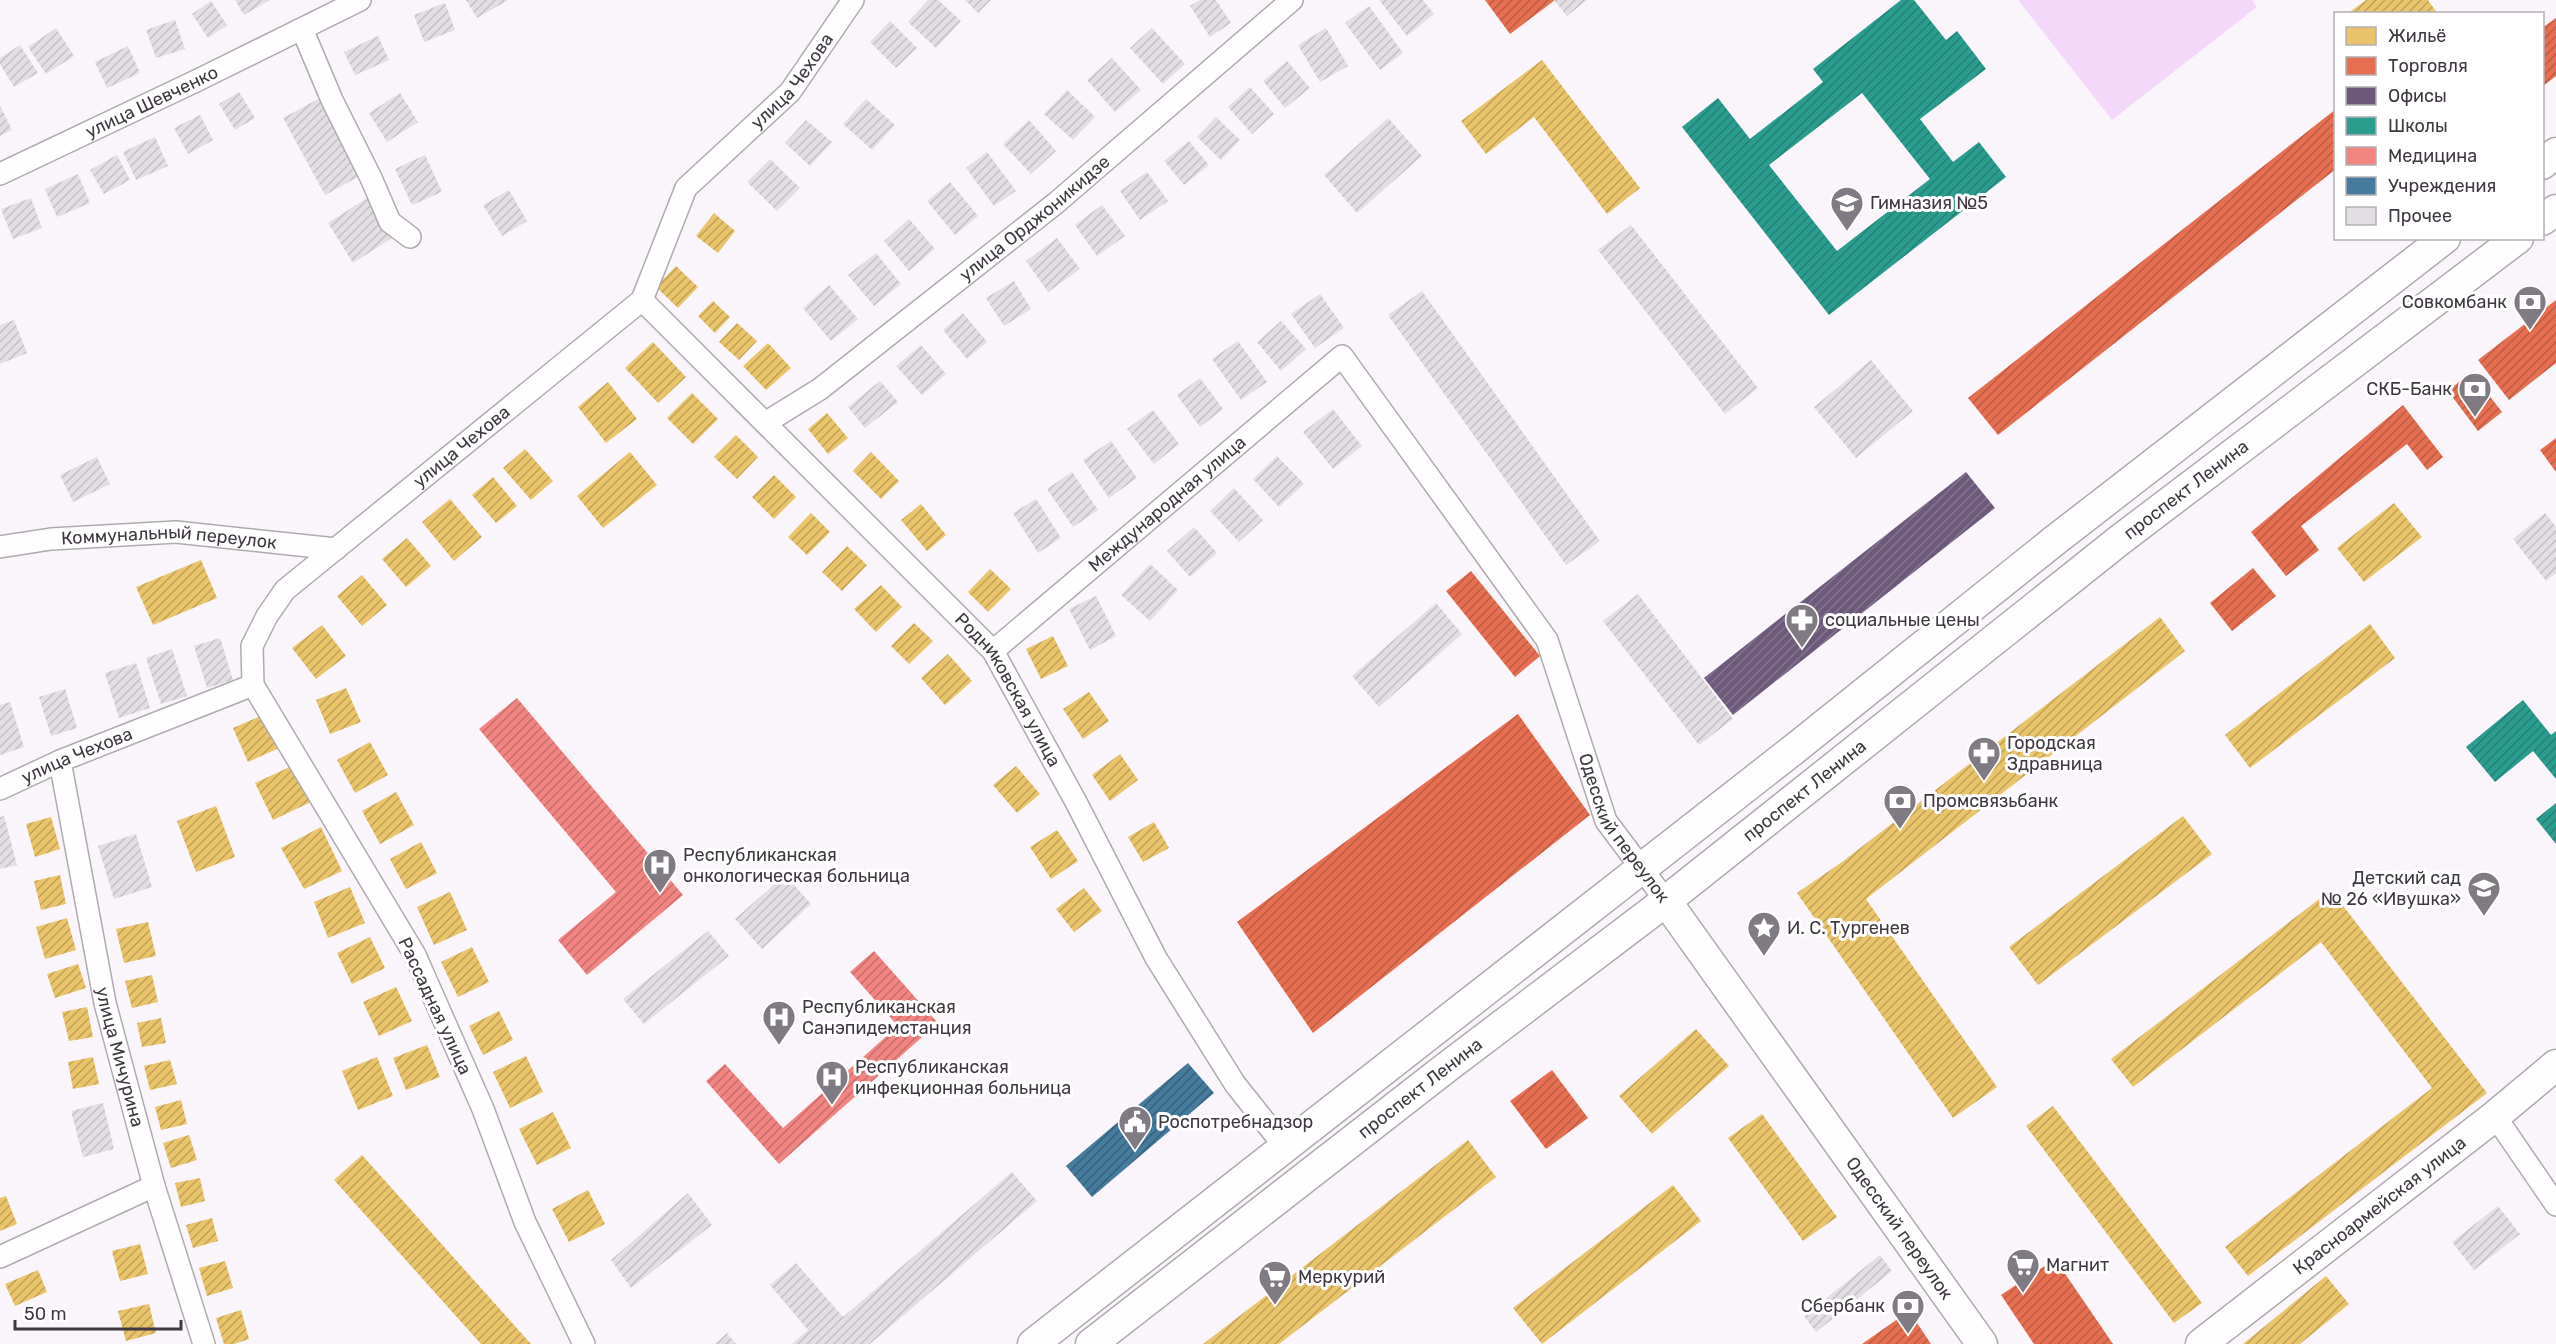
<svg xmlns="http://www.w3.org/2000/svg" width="2556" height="1344" viewBox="0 0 2556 1344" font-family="Rubik,sans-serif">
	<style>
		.pitch { fill: #f4d8f9 }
		.homes { fill: url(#homes-hatch) }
		.shops { fill: url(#shops-hatch) }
		.offices { fill: url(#offices-hatch) }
		.schools { fill: url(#schools-hatch); fill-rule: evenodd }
		.health { fill: url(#health-hatch) }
		.public { fill: url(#public-hatch) }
		.building { fill: url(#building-hatch) }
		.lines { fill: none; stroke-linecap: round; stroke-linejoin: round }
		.street-casing { stroke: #afaaaf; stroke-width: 24 }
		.secondary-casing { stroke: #afaaaf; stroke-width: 33 }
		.street { stroke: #fefefe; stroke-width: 21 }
		.secondary { stroke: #fefefe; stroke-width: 30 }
		.labels { text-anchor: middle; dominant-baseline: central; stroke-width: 6; stroke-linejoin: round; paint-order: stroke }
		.street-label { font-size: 18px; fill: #3f3841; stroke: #fff }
		.poi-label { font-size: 18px; fill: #3f3841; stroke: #fff; text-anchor: start }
	</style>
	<defs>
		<pattern id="homes-hatch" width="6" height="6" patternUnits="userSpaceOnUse" patternTransform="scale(1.5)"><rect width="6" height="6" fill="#e9c46a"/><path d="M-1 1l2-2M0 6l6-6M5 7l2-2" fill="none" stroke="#bea059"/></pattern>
		<pattern id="shops-hatch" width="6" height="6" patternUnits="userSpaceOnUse" patternTransform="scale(1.5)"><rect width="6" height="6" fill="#e76f51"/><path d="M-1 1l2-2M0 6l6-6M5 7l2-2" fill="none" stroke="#bd5c45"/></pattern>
		<pattern id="offices-hatch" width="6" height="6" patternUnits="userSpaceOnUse" patternTransform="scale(1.5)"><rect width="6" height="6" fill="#6d597a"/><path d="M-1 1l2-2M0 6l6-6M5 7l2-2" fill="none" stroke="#83748d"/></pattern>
		<pattern id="schools-hatch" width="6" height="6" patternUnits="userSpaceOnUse" patternTransform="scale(1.5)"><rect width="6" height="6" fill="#2a9d8f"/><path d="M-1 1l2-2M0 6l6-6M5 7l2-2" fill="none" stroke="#258176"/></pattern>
		<pattern id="health-hatch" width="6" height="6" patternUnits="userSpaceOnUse" patternTransform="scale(1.5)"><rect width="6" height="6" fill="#f28482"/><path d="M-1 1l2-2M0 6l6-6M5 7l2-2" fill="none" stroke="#c56d6c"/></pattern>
		<pattern id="public-hatch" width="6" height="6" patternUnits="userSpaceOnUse" patternTransform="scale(1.5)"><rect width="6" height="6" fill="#457b9d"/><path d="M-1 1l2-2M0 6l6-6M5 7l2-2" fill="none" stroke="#38607b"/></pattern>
		<pattern id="building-hatch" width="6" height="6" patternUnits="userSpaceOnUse" patternTransform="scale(1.5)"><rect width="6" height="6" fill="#e3dde4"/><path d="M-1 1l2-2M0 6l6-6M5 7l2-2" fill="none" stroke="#c4bec5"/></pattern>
	</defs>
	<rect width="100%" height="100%" fill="#faf5fa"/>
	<!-- pitch -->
	<path class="pitch" d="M2018 0H2252L2257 7 2112 120Z"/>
	<!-- homes -->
	<path class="homes" d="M2366 0H2428L2438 14H2347Z
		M1542 60 1640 188 1607 214 1534 117 1486 154 1461 121Z
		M714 213 735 231 718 253 696 236Z
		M676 266 698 287 678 308 656 287Z
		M713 301 730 317 715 333 698 316Z
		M737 323 757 341 739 360 719 342Z
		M653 342 686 377 658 403 625 368Z
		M768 343 791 368 766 390 743 366Z
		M608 382 637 419 606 443 578 407Z
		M692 393 718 419 693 444 667 418Z
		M827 413 848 438 828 454 808 429Z
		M736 435 758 457 737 479 714 457Z
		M525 449 553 481 531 500 503 468Z
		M630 452 657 485 603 528 577 496Z
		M871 452 899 481 881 499 853 471Z
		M774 475 796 497 774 519 752 497Z
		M493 477 517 506 496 523 472 495Z
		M450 499 482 537 454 561 422 522Z
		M2394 503 2422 537 2364 582 2337 548Z
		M921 504 946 535 927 551 901 520Z
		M811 513 830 532 807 555 788 537Z
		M407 538 431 566 406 587 382 559Z
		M847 546 867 565 842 591 822 572Z
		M201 560 217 598 153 625 136 587Z
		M990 569 1011 589 988 612 968 592Z
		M362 575 387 605 362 626 337 596Z
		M881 585 902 607 876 632 854 609Z
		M2160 617 2185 651 1866 899 1997 1087 1953 1118 1797 893 1842 862Z
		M914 623 933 641 909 664 891 646Z
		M2370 624 2395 658 2250 768 2225 735Z
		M322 625 346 656 316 679 292 648Z
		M1053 636 1068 666 1041 679 1026 649Z
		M948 654 972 681 945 705 921 678Z
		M346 688 361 722 330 734 316 700Z
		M1089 692 1109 721 1083 739 1063 709Z
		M263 715 279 748 248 762 233 728Z
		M370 742 388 775 355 793 337 760Z
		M1120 754 1138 780 1110 801 1092 775Z
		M294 765 311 802 273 820 255 783Z
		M1016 766 1040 794 1017 813 993 785Z
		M396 792 414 825 380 844 362 811Z
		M216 806 235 857 196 872 177 821Z
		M2183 816 2212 854 2038 985 2009 947Z
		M51 817 60 849 35 857 26 824Z
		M1154 822 1169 848 1143 862 1128 837Z
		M321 827 342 871 304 889 281 848Z
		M1057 830 1078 861 1051 879 1030 847Z
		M421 842 437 873 406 889 390 859Z
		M60 875 66 904 41 910 34 881Z
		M350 887 365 923 328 938 314 902Z
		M1084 888 1102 911 1074 932 1056 909Z
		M2331 890 2487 1093 2248 1276 2225 1247 2432 1088 2321 942 2133 1087 2111 1059Z
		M450 892 467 930 434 945 417 907Z
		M67 918 76 950 45 959 36 927Z
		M148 922 156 956 124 963 116 929Z
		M370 937 385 968 352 984 337 953Z
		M472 947 489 982 458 997 441 962Z
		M78 964 86 988 55 998 47 974Z
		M152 975 158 1002 132 1008 125 981Z
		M396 987 412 1021 379 1036 363 1002Z
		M87 1007 93 1037 69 1041 62 1012Z
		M499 1011 513 1040 483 1055 469 1026Z
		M161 1018 166 1043 142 1047 137 1023Z
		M1696 1029 1729 1066 1652 1134 1619 1096Z
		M427 1045 440 1077 406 1090 393 1058Z
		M526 1056 543 1092 510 1108 493 1072Z
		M93 1057 99 1084 73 1089 68 1062Z
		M377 1057 393 1096 358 1110 342 1071Z
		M170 1060 177 1084 150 1090 144 1066Z
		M181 1100 187 1124 161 1130 155 1107Z
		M2053 1106 2202 1303 2174 1323 2026 1126Z
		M553 1112 571 1148 537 1165 519 1129Z
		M1762 1114 1837 1217 1803 1241 1728 1138Z
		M189 1135 197 1160 171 1168 163 1143Z
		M1468 1140 1496 1177 1279 1344H1203Z
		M362 1155 531 1344H481L334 1180Z
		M200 1178 205 1201 181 1207 175 1183Z
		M1673 1185 1701 1221 1542 1344 1513 1308Z
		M588 1190 605 1224 569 1242 552 1209Z
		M6 1196 17 1224 0 1231V1198Z
		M212 1218 218 1241 193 1248 186 1225Z
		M140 1244 148 1274 120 1281 112 1251Z
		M225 1261 233 1288 207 1296 199 1268Z
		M38 1270 47 1292 15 1306 5 1284Z
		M2326 1276 2349 1304 2300 1344H2243Z
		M149 1304 156 1333 126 1341 118 1311Z
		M241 1310 249 1339 234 1344H224L216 1318Z"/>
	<!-- shops -->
	<path class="shops" d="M1485 0H1555L1510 34Z
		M2556 18V76L2542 87V28Z
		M2336 109V169L1998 435 1968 398Z
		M2556 300V363L2509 400 2478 360Z
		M2471 372 2502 412 2478 431 2448 391Z
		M2403 405 2443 457 2427 470 2407 444 2301 526 2319 550 2286 576 2251 532Z
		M2556 438V472L2540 450Z
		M2253 568 2276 596 2232 631 2210 603Z
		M1471 571 1540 656 1515 677 1446 591Z
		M1518 714 1590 815 1313 1033 1237 922Z
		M1552 1070 1588 1118 1546 1149 1510 1101Z
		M2055 1259 2113 1344H2034L2001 1295Z
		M1909 1311 1931 1344H1862Z"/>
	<!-- offices -->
	<path class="offices" d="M1966 472 1995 508 1733 715 1704 678Z"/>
	<!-- schools -->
	<path class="schools" d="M1901 0H1914L1946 40 1957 31 1986 69 1920 119 1953 162 1979 142 2006 177 1829 315 1682 127 1718 98 1750 139 1823 82 1813 69ZM1862 93 1930 179 1837 251 1769 165Z
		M2523 700 2551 735 2556 731V779L2533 751 2495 782 2466 747Z
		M2556 803V844L2536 819Z"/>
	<!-- health -->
	<path class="health" d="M517 698 683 895 587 975 558 940 616 892 479 729Z
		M874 951 938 1023 779 1164 706 1081 725 1064 783 1128 898 1026 850 972Z"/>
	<!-- public -->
	<path class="public" d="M1188 1063 1214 1093 1092 1197 1066 1166Z"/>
	<!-- building -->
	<path class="building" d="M235 0H270L244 15Z
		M466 0H508L477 18Z
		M928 0H938L961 21 936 48 908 22Z
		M965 0H991L978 13Z
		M1200 0H1216L1231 23 1210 37 1190 6Z
		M1379 0H1423L1434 14 1407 36Z
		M1554 0H1587L1567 16Z
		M211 1 227 25 208 38 192 14Z
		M445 3 455 30 424 42 414 15Z
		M1369 6 1403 53 1380 70 1345 23Z
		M175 20 185 49 156 58 146 30Z
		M890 21 917 48 896 68 870 42Z
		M56 28 74 56 46 74 28 47Z
		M1152 28 1185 64 1163 84 1130 48Z
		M1326 28 1348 66 1320 82 1298 45Z
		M378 36 389 60 355 75 344 52Z
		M20 45 38 73 14 87 0 64V58Z
		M128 46 140 73 107 88 95 62Z
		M1112 58 1141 90 1115 112 1087 80Z
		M1287 61 1310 88 1285 108 1263 81Z
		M1250 87 1274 114 1252 134 1228 107Z
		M1067 90 1095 117 1073 140 1044 114Z
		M239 92 255 118 235 130 219 104Z
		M400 93 418 122 387 142 369 113Z
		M318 99 360 176 325 195 283 118Z
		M866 99 895 125 872 150 843 124Z
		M0 106 12 130 0 136Z
		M200 115 213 140 188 154 174 128Z
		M1216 117 1240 140 1221 160 1197 137Z
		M1388 118 1422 156 1357 213 1324 175Z
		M806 120 832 142 810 166 785 143Z
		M1029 120 1056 151 1031 174 1003 144Z
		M155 137 168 166 136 180 123 152Z
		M1189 141 1209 165 1184 185 1164 161Z
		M987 152 1016 191 994 206 966 168Z
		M117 155 130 180 104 194 90 170Z
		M425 155 442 192 412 205 395 169Z
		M770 159 800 188 777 211 747 182Z
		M1147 172 1168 201 1140 220 1120 191Z
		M78 174 90 203 57 217 45 189Z
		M950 182 978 216 955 235 927 201Z
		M509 190 527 221 502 236 483 205Z
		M31 198 42 228 13 239 1 209Z
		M367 198 392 238 353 263 328 223Z
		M1102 205 1125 236 1097 256 1075 225Z
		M909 219 935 249 909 271 884 241Z
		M1631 225 1758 388 1725 414 1598 250Z
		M1057 238 1080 269 1048 292 1026 261Z
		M876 253 901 284 874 306 848 275Z
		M1014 281 1031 309 1004 326 986 298Z
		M829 285 858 319 831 341 803 308Z
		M1422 291 1600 541 1566 565 1388 315Z
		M1320 294 1344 328 1315 348 1291 314Z
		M963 313 987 342 967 359 943 330Z
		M14 320 27 353 0 364V325Z
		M1281 321 1306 349 1281 371 1257 342Z
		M1238 341 1267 382 1241 400 1212 359Z
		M921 345 946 374 922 395 896 366Z
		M1871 360 1913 411 1856 458 1814 407Z
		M1200 378 1223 409 1200 427 1177 395Z
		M880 381 898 402 865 428 848 407Z
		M1333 409 1362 446 1333 469 1303 432Z
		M1153 410 1179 444 1154 464 1127 429Z
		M1111 441 1137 478 1109 498 1083 460Z
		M1277 456 1304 484 1279 507 1253 479Z
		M97 457 110 484 73 502 60 475Z
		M1072 472 1098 510 1073 527 1047 489Z
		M1234 488 1263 520 1239 542 1210 511Z
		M1036 499 1061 538 1038 553 1013 513Z
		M2545 513 2556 527V573L2546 581 2513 539Z
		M1194 527 1217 553 1190 577 1167 551Z
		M1150 564 1178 590 1150 621 1121 595Z
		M1638 594 1733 719 1699 745 1603 621Z
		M1096 596 1116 636 1090 650 1069 609Z
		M1436 603 1462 634 1379 707 1352 676Z
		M220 638 233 680 207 688 194 646Z
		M172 649 187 696 161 704 146 658Z
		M136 663 150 708 119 718 105 673Z
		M65 689 77 728 51 736 39 697Z
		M10 702 24 747 0 755V705Z
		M4 816 17 865 0 869V817Z
		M136 834 152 887 114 899 98 846Z
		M785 875 811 904 762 949 735 919Z
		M708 931 729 956 644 1024 623 999Z
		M103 1103 114 1149 83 1157 71 1111Z
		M1012 1172 1037 1201 870 1344H792L808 1330 770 1285 796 1263 843 1317Z
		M688 1193 712 1225 631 1288 611 1260Z
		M2498 1206 2520 1234 2474 1270 2452 1242Z
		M1880 1255 1892 1271 1816 1332 1804 1316Z
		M727 1333 736 1344H715Z"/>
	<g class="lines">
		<!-- street casing -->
		<g class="street-casing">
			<g id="street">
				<path d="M302 29 332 100 371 178 390 222 410 237"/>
				<path id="s1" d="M0 174 196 81 360 0"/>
				<path id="s2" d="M642 300 993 651 1076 802 1156 958 1235 1084 1285 1147"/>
				<path id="s3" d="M765 423 820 389 1056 203 1292 0"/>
				<path id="s4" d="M0 547 51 539 176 532 336 549"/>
				<path id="s5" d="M993 651 1342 356 1547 640 1606 821 1666 901"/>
				<path id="s6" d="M60 761 105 1003 154 1186 204 1344"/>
				<path id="s7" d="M0 789 60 761 253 685"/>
				<path d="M2495 1116 2556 1205"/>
				<path d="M0 1257 154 1186"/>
				<path id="s8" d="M584 1344 525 1222 483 1109 415 955 253 685 252 646 267 616 285 590 642 300 686 188 790 92 853 0"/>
			</g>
		</g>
		<!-- secondary casing -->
		<g class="secondary-casing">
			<g id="secondary">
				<path d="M2542 164 2556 153"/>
				<path d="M2542 220 2556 210"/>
				<path id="s9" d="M1666 901 1982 1344"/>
				<path d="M1033 1344 1793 750 2054 541 2445 238"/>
				<path id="s10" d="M1091 1344 1447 1067 1666 901 2121 539 2518 238"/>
				<path id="s11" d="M2201 1344 2495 1116 2556 1065"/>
			</g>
		</g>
		<!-- street -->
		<use href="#street" class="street"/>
		<!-- secondary -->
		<use href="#secondary" class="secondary"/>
	</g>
	<!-- icons -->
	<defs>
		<g id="school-pin" transform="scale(1.725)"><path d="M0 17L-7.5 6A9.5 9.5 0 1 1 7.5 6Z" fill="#807a82" stroke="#fff"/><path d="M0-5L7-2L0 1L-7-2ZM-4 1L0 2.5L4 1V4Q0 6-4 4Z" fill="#fff"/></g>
		<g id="bank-pin" transform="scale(1.725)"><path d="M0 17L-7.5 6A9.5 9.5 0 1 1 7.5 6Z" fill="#807a82" stroke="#fff"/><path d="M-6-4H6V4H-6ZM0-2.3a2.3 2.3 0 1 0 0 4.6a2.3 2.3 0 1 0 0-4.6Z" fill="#fff"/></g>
		<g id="pharmacy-pin" transform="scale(1.725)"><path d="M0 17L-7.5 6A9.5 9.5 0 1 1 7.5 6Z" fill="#807a82" stroke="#fff"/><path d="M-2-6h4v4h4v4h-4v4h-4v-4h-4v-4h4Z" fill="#fff"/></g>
		<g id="hospital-pin" transform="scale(1.725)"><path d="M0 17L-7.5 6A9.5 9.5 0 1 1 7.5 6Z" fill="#807a82" stroke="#fff"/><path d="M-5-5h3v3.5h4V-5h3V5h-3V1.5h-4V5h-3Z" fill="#fff"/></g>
		<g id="sight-pin" transform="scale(1.725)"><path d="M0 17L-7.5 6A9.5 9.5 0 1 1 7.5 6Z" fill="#807a82" stroke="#fff"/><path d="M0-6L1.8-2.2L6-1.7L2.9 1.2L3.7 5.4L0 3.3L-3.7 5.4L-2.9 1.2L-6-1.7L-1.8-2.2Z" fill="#fff"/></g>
		<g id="civic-pin" transform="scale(1.725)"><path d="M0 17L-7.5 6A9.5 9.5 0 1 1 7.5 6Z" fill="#807a82" stroke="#fff"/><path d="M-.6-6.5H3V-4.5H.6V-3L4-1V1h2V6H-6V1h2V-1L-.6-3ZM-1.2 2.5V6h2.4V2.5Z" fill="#fff"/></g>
		<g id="supermarket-pin" transform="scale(1.725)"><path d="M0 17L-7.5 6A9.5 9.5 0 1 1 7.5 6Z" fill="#807a82" stroke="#fff"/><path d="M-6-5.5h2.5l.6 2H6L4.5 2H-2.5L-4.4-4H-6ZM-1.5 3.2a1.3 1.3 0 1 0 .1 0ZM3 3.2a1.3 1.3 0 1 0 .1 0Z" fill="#fff"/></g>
	</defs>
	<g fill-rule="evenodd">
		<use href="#school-pin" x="1847" y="203"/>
		<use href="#bank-pin" x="2530" y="302"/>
		<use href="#bank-pin" x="2475" y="389"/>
		<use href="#pharmacy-pin" x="1802" y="620"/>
		<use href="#pharmacy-pin" x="1984" y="753"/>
		<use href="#bank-pin" x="1900" y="801"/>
		<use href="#hospital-pin" x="660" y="865"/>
		<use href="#school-pin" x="2484" y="888"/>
		<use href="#sight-pin" x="1764" y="928"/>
		<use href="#hospital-pin" x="779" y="1017"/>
		<use href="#hospital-pin" x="832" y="1077"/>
		<use href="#civic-pin" x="1135" y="1122"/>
		<use href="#supermarket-pin" x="2023" y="1265"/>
		<use href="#supermarket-pin" x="1275" y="1277"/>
		<use href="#bank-pin" x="1908" y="1306"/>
	</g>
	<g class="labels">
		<!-- street labels -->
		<g class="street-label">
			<text stroke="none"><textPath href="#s8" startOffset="1575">улица Чехова</textPath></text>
			<text stroke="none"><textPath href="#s1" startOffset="168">улица Шевченко</textPath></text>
			<text stroke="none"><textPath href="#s3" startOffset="339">улица Орджоникидзе</textPath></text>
			<text stroke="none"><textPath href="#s8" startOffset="1071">улица Чехова</textPath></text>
			<text stroke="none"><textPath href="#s10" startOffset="1389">проспект Ленина</textPath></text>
			<text stroke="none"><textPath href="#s5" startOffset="228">Международная улица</textPath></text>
			<text stroke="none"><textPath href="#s4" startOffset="170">Коммунальный переулок</textPath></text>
			<text stroke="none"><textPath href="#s2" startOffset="537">Родниковская улица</textPath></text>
			<text stroke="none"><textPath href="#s7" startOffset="84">улица Чехова</textPath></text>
			<text stroke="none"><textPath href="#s10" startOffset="903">проспект Ленина</textPath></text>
			<text stroke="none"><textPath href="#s5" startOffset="1012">Одесский переулок</textPath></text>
			<text transform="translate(435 1006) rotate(65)">Рассадная улица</text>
			<text stroke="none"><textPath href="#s6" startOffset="302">улица Мичурина</textPath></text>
			<text stroke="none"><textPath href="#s10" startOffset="417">проспект Ленина</textPath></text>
			<text stroke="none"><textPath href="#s11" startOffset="226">Красноармейская улица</textPath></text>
			<text stroke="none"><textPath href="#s9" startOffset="402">Одесский переулок</textPath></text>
		</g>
		<!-- poi labels -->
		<g class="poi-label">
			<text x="1870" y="203">Гимназия №5</text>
			<text x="2507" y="302" text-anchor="end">Совкомбанк</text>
			<text x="2452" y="389" text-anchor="end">СКБ-Банк</text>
			<text x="1825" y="620">социальные цены</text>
			<text x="2007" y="743">Городская<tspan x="2007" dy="21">Здравница</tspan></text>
			<text x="1923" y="801">Промсвязьбанк</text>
			<text x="683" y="855">Республиканская<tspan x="683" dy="21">онкологическая больница</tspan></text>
			<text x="2461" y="878" text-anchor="end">Детский сад<tspan x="2461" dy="21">№ 26 «Ивушка»</tspan></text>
			<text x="1787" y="928">И. С. Тургенев</text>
			<text x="802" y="1007">Республиканская<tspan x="802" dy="21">Санэпидемстанция</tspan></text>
			<text x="855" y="1067">Республиканская<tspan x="855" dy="21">инфекционная больница</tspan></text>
			<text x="1158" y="1122">Роспотребнадзор</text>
			<text x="2046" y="1265">Магнит</text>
			<text x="1298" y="1277">Меркурий</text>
			<text x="1885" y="1306" text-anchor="end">Сбербанк</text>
		</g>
	</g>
	<!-- legend -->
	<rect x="2334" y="12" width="210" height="228" fill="#ffffff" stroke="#b2afb3" stroke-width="1.5"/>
	<rect x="2346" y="27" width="30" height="18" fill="#e9c46a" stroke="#b2afb3" stroke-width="1.5"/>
	<text x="2388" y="42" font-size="18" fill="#3f3841">Жильё</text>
	<rect x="2346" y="57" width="30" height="18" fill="#e76f51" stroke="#b2afb3" stroke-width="1.5"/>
	<text x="2388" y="72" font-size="18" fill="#3f3841">Торговля</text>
	<rect x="2346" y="87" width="30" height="18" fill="#6d597a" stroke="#b2afb3" stroke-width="1.5"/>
	<text x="2388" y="102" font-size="18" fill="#3f3841">Офисы</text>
	<rect x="2346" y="117" width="30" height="18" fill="#2a9d8f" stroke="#b2afb3" stroke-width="1.5"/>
	<text x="2388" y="132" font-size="18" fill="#3f3841">Школы</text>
	<rect x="2346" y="147" width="30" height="18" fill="#f28482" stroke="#b2afb3" stroke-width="1.5"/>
	<text x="2388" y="162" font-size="18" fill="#3f3841">Медицина</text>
	<rect x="2346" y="177" width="30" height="18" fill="#457b9d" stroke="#b2afb3" stroke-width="1.5"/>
	<text x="2388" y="192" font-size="18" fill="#3f3841">Учреждения</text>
	<rect x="2346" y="207" width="30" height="18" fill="#e3dde4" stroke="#b2afb3" stroke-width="1.5"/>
	<text x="2388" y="222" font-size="18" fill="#3f3841">Прочее</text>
	<!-- scale -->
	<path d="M15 1320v9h166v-9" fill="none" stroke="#3f3841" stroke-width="3"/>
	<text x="24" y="1320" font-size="18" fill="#3f3841" stroke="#ffffff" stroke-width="4.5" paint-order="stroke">50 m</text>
</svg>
